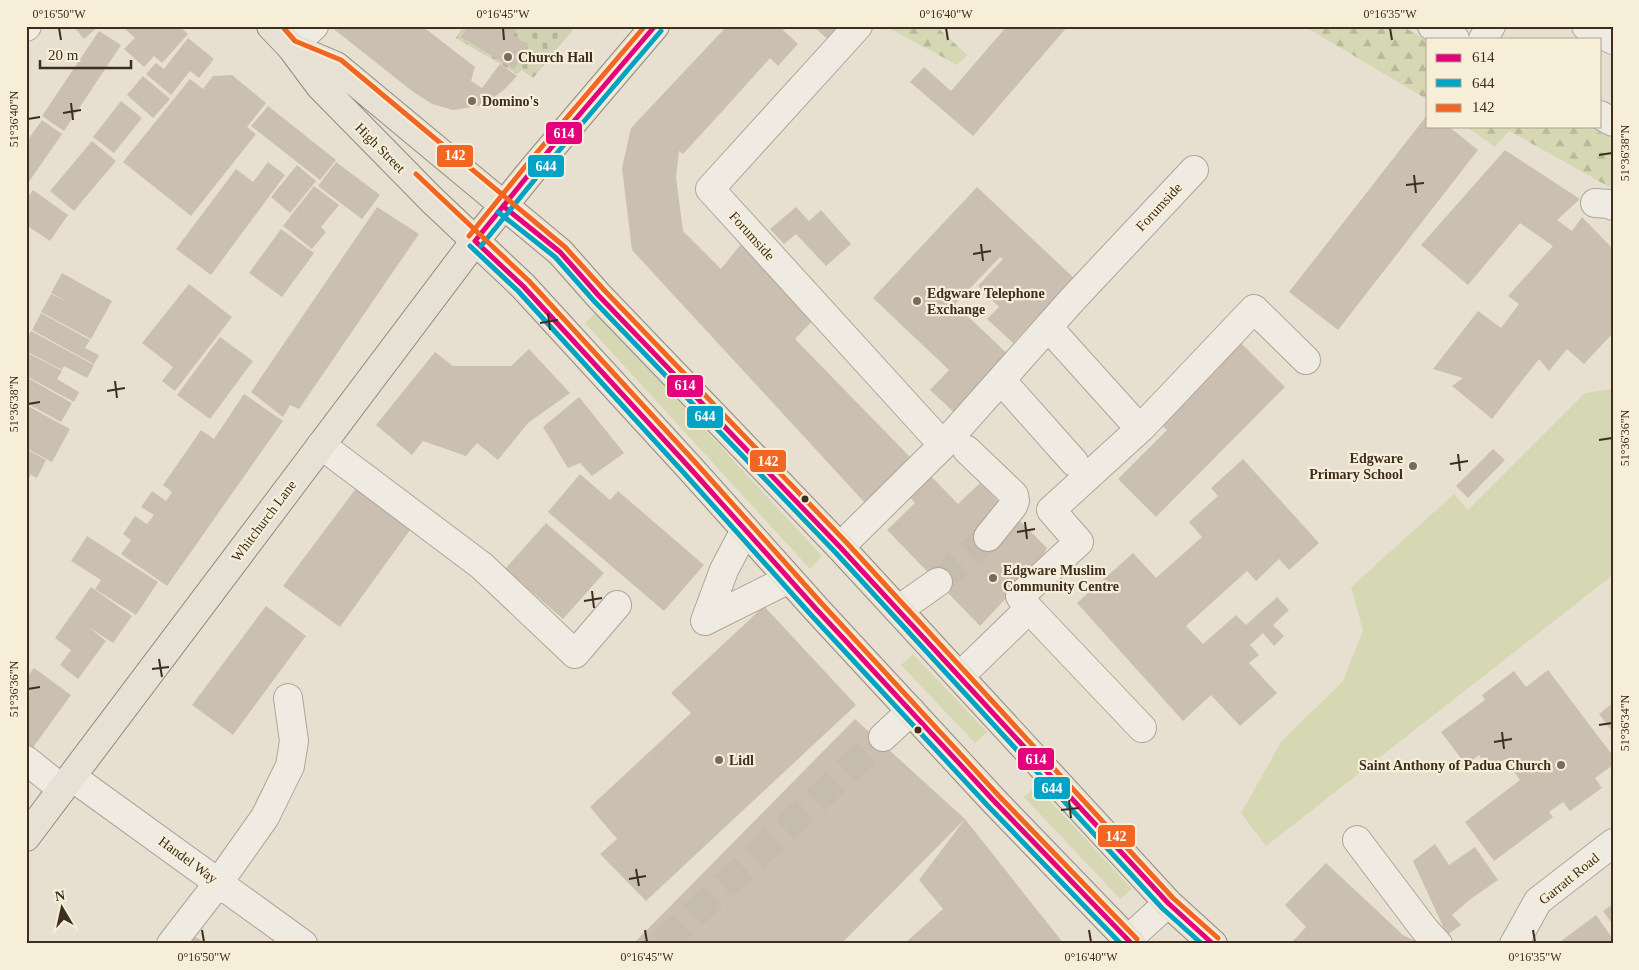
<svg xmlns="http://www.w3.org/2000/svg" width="1639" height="970" viewBox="0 0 1639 970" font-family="'Times New Roman',serif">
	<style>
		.green { fill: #d6d7b3 }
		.forest { fill: url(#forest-firs) }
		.cemetery { fill: url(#cemetery-stones) }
		.building { fill: #cbbfb2 }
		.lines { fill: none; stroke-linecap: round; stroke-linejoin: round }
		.minor-tunnel { stroke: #c5bcae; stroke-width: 28; stroke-dasharray: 28 14; stroke-linecap: butt }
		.minor-casing { stroke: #ada599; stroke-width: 30 }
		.major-casing { stroke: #928b80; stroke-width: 30 }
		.minor { stroke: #efebe3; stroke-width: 28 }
		.major { stroke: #e6e1d4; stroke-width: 28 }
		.bus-1-casing { stroke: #f7eed8; stroke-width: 9 }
		.bus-2-casing { stroke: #f7eed8; stroke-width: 9 }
		.bus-3-casing { stroke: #f7eed8; stroke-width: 9 }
		.bus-1 { stroke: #e5007d; stroke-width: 5 }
		.bus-2 { stroke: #03a3c5; stroke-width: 5 }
		.bus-3 { stroke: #f26522; stroke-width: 5 }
		.ticks { fill: none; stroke: #3d2e20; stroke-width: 2 }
		.poi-dot { fill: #786c5e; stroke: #f7eed8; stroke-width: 2 }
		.bus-dot { fill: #3d2e20; stroke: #f7eed8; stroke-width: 2 }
		.labels { text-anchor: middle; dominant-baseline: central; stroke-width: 4.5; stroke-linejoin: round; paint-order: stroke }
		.poi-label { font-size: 14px; font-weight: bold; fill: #3d2e20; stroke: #f7eed8; text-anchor: start }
		.street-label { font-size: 14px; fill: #3d2e20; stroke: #f7eed8 }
		.line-badge { stroke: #f7eed8; stroke-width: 2 }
		.badge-label { font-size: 14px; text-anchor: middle; font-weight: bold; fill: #fff }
		.neatline { fill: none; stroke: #3d2e20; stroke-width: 2 }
		.ticks-label { font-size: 12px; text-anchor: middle; fill: #3d2e20 }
	</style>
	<defs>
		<pattern id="forest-firs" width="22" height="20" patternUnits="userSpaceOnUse" patternTransform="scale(1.25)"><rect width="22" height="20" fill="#d6d7b3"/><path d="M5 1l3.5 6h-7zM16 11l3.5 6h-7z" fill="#b9b99a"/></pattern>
		<pattern id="cemetery-stones" width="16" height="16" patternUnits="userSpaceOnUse" patternTransform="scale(1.25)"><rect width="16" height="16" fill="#d1d1b3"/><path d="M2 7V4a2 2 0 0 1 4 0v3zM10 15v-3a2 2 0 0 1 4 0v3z" fill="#b4b49a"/></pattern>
	</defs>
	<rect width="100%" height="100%" fill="#e7e0d1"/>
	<!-- green -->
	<path class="green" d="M596 312 822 556 810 569 585 323Z
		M1613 389V575L1266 846 1241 813 1281 742 1343 681 1363 630 1351 587 1454 494 1468 510 1585 393Z
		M913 654 987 732 975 743 901 665Z
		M1036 786 1132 889 1120 899 1024 797Z"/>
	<!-- forest -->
	<path class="forest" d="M885 26H936L967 55 957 65Z
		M1304 26H1402L1428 41V100Z
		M1465 126H1587L1613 139V189L1509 131 1495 147Z"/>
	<!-- cemetery -->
	<path class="cemetery" d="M463 26H576L533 78 522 70 517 74 456 38Z"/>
	<!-- building -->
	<path class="building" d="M73 26H99L84 39Z
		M122 26H179L188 34 162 63 154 56 144 67 124 49 135 38Z
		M330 26H422L475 67 471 81 482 88 500 64 517 76 505 89 484 105 453 110 432 104 412 91Z
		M468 26H514L517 28 513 35 528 45 514 69 461 37Z
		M727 26H786L783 30 798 44 778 66 770 58 727 106 683 154 679 151 676 177 683 231 721 269 745 239 816 317 795 339 912 459 866 504 632 250 622 168 631 128Z
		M813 26H845L831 42Z
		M1007 26H1068L973 136 910 82 924 67 951 91Z
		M99 31 121 45 64 131 42 116Z
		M188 38 214 59 199 78 190 71 171 95 146 74 156 63 164 69Z
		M232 75 266 103 247 127 256 134 191 216 123 162 190 79 203 89 213 76Z
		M143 76 170 99 153 118 127 95Z
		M121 101 142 118 114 153 93 137Z
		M268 106 336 160 320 180 251 126Z
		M1428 114V126H1448L1478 150 1338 330 1289 292Z
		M42 120 62 134 26 186V142Z
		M92 141 116 161 74 211 50 191Z
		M1505 150 1580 199 1557 220 1572 231 1582 217 1613 249V333L1584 364 1567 349 1549 371 1539 359 1492 419 1452 386 1463 378 1433 369 1478 311 1501 328 1519 304 1508 296 1553 246 1520 223 1468 285 1421 245Z
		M268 162 285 175 211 275 176 249 236 169 253 182Z
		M336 162 380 195 362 219 318 186Z
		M297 165 316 181 290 213 271 197Z
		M314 186 339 205 321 227 326 232 312 249 283 226Z
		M977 187 1074 278 1013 343 987 319 999 307 978 286 1003 259 1000 257 955 304 1014 360 959 417 930 390 949 370 873 298Z
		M33 190 68 215 50 241 26 225V199Z
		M377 207 419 234 299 409 290 405 283 417 251 392Z
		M796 207 809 221 821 210 851 244 826 266 796 234 784 244 770 229Z
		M281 229 314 253 282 297 249 273Z
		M62 273 112 301 91 339 41 312 51 294 68 302 51 293Z
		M189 284 232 317 175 391 162 381 173 367 142 343Z
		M41 313 90 340 85 348 99 355 94 364 32 330Z
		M31 331 94 365 87 378 64 366 62 370 26 351V340Z
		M220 337 253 361 210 419 177 395Z
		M1237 339 1285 387 1156 517 1118 479 1167 430 1156 420Z
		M529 349 570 393 528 423 498 460 477 443 466 456 423 441 412 455 376 425 435 352 453 366H511Z
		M26 352 62 371 57 379 79 392 74 402 26 376Z
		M26 377 72 403 61 422 26 403Z
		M244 394 283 421 167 586 121 554 131 540 123 534 135 516 147 524 154 515 141 507 152 491 166 501 172 492 163 485 201 430 214 439Z
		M579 397 624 453 592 476 580 463 568 468 543 427Z
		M26 405 70 429 52 462 26 448Z
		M26 449 46 460 37 478 26 472Z
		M1493 449 1505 460 1468 498 1456 486Z
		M1243 459 1319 543 1289 570 1279 559 1256 581 1247 571 1186 626 1203 644 1236 615 1246 625 1277 597 1289 610 1273 625 1284 636 1274 646 1263 633 1250 645 1259 655 1249 663 1277 693 1240 726 1211 695 1183 721 1077 603 1133 553 1156 578 1202 537 1189 522 1218 496 1211 488Z
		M26 473 31 475 26 483Z
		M580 474 610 500 618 491 704 565 664 611 548 512Z
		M931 476 958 504 980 483 1002 505 995 545 1020 521 1047 548 1038 564 980 626 887 530 915 503 909 496Z
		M357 487 410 530 340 627 283 586Z
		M546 523 604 573 563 619 505 569Z
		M87 536 158 582 136 615 95 589 101 580 71 561Z
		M91 587 132 616 113 643 87 626 106 641 78 679 60 665 71 650 55 638Z
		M266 606 306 636 233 735 192 705Z
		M764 606 856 705 646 901 600 854 617 839 590 807 691 713 671 693Z
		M34 668 71 695 29 753 26 751V678Z
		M1548 670 1613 756V765L1595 778 1602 788 1570 811 1563 802 1549 812 1553 817 1494 861 1465 822 1520 780 1505 759 1490 770 1479 755 1466 765 1441 732 1485 700 1482 695 1514 671 1526 687Z
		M1613 703V733L1599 714Z
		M855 719 965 819 841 944H633Z
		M965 819 1064 944H904L943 909 919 880Z
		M1435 844 1449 865 1475 847 1498 880 1472 898 1452 915 1461 925 1447 935 1413 861Z
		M1326 863 1403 935 1421 944H1290L1306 927 1285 905Z
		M1613 904V925L1603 911Z
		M1596 915 1613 939V944H1557Z
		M187 932 207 944H178Z"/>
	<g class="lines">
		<!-- minor-tunnel -->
		<path class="minor-tunnel" d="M938 582 988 537
			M662 944 883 737"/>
		<!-- minor casing -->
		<g class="minor-casing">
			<path id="minor" d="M858 26 710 189 943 445
				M1432 26 1455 39
				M1586 26 1613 40
				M26 27 27 26
				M1483 39 1491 26
				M291 47 314 26
				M1600 115 1613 122
				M1595 203 1610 204 1613 206
				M1001 380 1074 462
				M1141 428 1254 309 1306 360
				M321 445 482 566 575 654 617 605
				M967 450 1014 495 1015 501 1013 506 988 537
				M840 547 943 445 1072 300 1194 170
				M1029 609 1020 596 1079 542 1051 510 1141 428 1130 418 1048 327
				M898 610 938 582
				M705 621 724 570 745 530
				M705 621 789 579
				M960 676 1029 609 1142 728
				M883 737 911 711
				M26 760 62 789
				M72 777 303 944
				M1357 840 1425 930 1438 944
				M171 944 219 882 265 817 290 766 294 741 288 698
				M1123 944 1168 903
				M1514 944 1538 901 1613 843"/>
		</g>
		<!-- major casing -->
		<g class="major-casing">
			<path id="major" d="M271 26 291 47 320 86 431 199 523 286 689 467 818 611 994 801 1132 944
				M291 47 336 66 560 252 599 296 840 547 1168 903 1213 944
				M26 837 475 241 534 168 655 26"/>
		</g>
		<!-- minor -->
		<use href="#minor" class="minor"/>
		<!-- major -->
		<use href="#major" class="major"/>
		<!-- bus-1 casing -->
		<g class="bus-1-casing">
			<path id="bus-1" d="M503 206 560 252 599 296 840 547 1168 903 1213 944
				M475 241 523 286 689 467 818 611 994 801 1132 944
				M475 241 534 168 655 26"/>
		</g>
		<!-- bus-2 casing -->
		<g class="bus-2-casing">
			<path id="bus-2" d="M498 212 555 257 594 301 835 552 1162 908 1202 944
				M470 246 518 291 683 472 812 616 988 806 1121 944
				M481 246 540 173 661 31"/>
		</g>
		<!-- bus-3 casing -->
		<g class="bus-3-casing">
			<path id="bus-3" d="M282 26 295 41 341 60 565 247 605 291 846 542 1173 898 1218 938
				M416 174 529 281 695 462 824 606 999 796 1137 939
				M469 236 528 163 645 26"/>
		</g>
		<!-- bus-1 -->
		<use href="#bus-1" class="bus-1"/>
		<!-- bus-2 -->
		<use href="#bus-2" class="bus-2"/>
		<!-- bus-3 -->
		<use href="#bus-3" class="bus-3"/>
	</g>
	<!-- ticks -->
	<path class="ticks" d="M59 28 61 40M503 28 504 40M946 28 948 40M1390 28 1392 40M71 103 73 120M63 113 81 110M28 119 40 117M1599 155 1612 153M1414 175 1416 193M1406 185 1424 183M981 244 983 261M973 254 991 251M548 313 550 330M540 323 558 320M115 381 117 398M107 391 125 388M28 404 40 402M1599 440 1612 438M1458 454 1460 471M1450 464 1468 461M1025 522 1027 539M1017 532 1035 529M592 591 594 608M584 601 602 598M159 659 162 677M152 669 169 667M28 689 40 687M1599 725 1612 723M1502 732 1504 749M1494 742 1512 739M1069 800 1071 818M1061 810 1079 808M636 869 639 886M629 879 646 876M202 930 204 942M645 930 647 942M1089 930 1091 942M1533 930 1535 942"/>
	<!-- markers -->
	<g class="poi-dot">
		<circle cx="508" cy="57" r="5"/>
		<circle cx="472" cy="101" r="5"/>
		<circle cx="917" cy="301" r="5"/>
		<circle cx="1413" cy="466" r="5"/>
		<circle cx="993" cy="578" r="5"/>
		<circle cx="719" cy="760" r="5"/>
		<circle cx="1561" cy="765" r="5"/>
	</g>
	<g class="bus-dot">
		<circle cx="805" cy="499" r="4.5"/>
		<circle cx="918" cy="730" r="4.5"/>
	</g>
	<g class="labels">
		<!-- poi labels -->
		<g class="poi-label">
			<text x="518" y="57">Church Hall</text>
			<text x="482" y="101">Domino's</text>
			<text x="927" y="293">Edgware Telephone<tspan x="927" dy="16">Exchange</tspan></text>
			<text x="1403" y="458" text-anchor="end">Edgware<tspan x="1403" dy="16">Primary School</tspan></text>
			<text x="1003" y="570">Edgware Muslim<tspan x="1003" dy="16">Community Centre</tspan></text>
			<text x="729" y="760">Lidl</text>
			<text x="1551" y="765" text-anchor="end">Saint Anthony of Padua Church</text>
		</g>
		<!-- street labels -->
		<g class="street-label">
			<text transform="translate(380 148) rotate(45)">High Street</text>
			<text transform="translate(1159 207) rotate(-47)">Forumside</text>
			<text transform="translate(752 236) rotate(48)">Forumside</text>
			<text transform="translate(264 521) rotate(-53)">Whitchurch Lane</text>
			<text transform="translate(188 860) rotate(36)">Handel Way</text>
			<text transform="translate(1569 879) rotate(-39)">Garratt Road</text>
		</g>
	</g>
	<g class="line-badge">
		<rect x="545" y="121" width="38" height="24" rx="5" fill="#e5007d"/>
		<rect x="436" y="144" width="38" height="24" rx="5" fill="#f26522"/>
		<rect x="527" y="154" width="38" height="24" rx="5" fill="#03a3c5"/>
		<rect x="666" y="374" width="38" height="24" rx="5" fill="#e5007d"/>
		<rect x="686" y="405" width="38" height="24" rx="5" fill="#03a3c5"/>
		<rect x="749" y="449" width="38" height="24" rx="5" fill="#f26522"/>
		<rect x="1017" y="747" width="38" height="24" rx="5" fill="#e5007d"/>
		<rect x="1033" y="776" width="38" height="24" rx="5" fill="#03a3c5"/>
		<rect x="1097" y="824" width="39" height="24" rx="5" fill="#f26522"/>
	</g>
	<g class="badge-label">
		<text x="564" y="138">614</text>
		<text x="455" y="160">142</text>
		<text x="546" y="171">644</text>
		<text x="685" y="390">614</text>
		<text x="705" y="421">644</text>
		<text x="768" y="466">142</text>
		<text x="1036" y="764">614</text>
		<text x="1052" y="793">644</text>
		<text x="1116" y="841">142</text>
	</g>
	<!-- border -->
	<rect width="1639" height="970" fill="none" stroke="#f7eed8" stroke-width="55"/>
	<!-- legend -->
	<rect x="1426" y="38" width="175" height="90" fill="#f7eed8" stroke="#ada18e"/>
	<rect x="1436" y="54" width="25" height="8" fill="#e5007d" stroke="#ada18e"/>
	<text x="1472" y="62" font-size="15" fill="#3d2e20">614</text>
	<rect x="1436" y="79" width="25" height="8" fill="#03a3c5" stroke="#ada18e"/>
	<text x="1472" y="88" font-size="15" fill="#3d2e20">644</text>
	<rect x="1436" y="104" width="25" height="8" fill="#f26522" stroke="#ada18e"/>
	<text x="1472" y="112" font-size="15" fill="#3d2e20">142</text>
	<!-- north arrow -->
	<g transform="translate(62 908) rotate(351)" stroke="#f7eed8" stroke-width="4" paint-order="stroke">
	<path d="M0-4L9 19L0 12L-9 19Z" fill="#3d2e20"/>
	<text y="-8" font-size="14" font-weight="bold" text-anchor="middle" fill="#3d2e20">N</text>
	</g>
	<!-- scale -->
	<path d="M40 60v8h91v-8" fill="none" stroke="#3d2e20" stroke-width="2.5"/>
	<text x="48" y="60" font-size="15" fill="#3d2e20" stroke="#f7eed8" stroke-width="4" paint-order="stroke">20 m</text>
	<rect x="28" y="28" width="1584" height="914" class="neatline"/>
	<g class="ticks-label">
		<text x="59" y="18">0°16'50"W</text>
		<text x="503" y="18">0°16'45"W</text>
		<text x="946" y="18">0°16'40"W</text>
		<text x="1390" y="18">0°16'35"W</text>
		<text transform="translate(14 119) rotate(-90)" y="4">51°36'40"N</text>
		<text transform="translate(1625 153) rotate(-90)" y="4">51°36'38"N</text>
		<text transform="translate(14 404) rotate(-90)" y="4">51°36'38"N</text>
		<text transform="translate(1625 438) rotate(-90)" y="4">51°36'36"N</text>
		<text transform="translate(14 689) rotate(-90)" y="4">51°36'36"N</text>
		<text transform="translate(1625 723) rotate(-90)" y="4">51°36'34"N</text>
		<text x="204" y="961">0°16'50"W</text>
		<text x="647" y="961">0°16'45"W</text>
		<text x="1091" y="961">0°16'40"W</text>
		<text x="1535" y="961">0°16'35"W</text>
	</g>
</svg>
